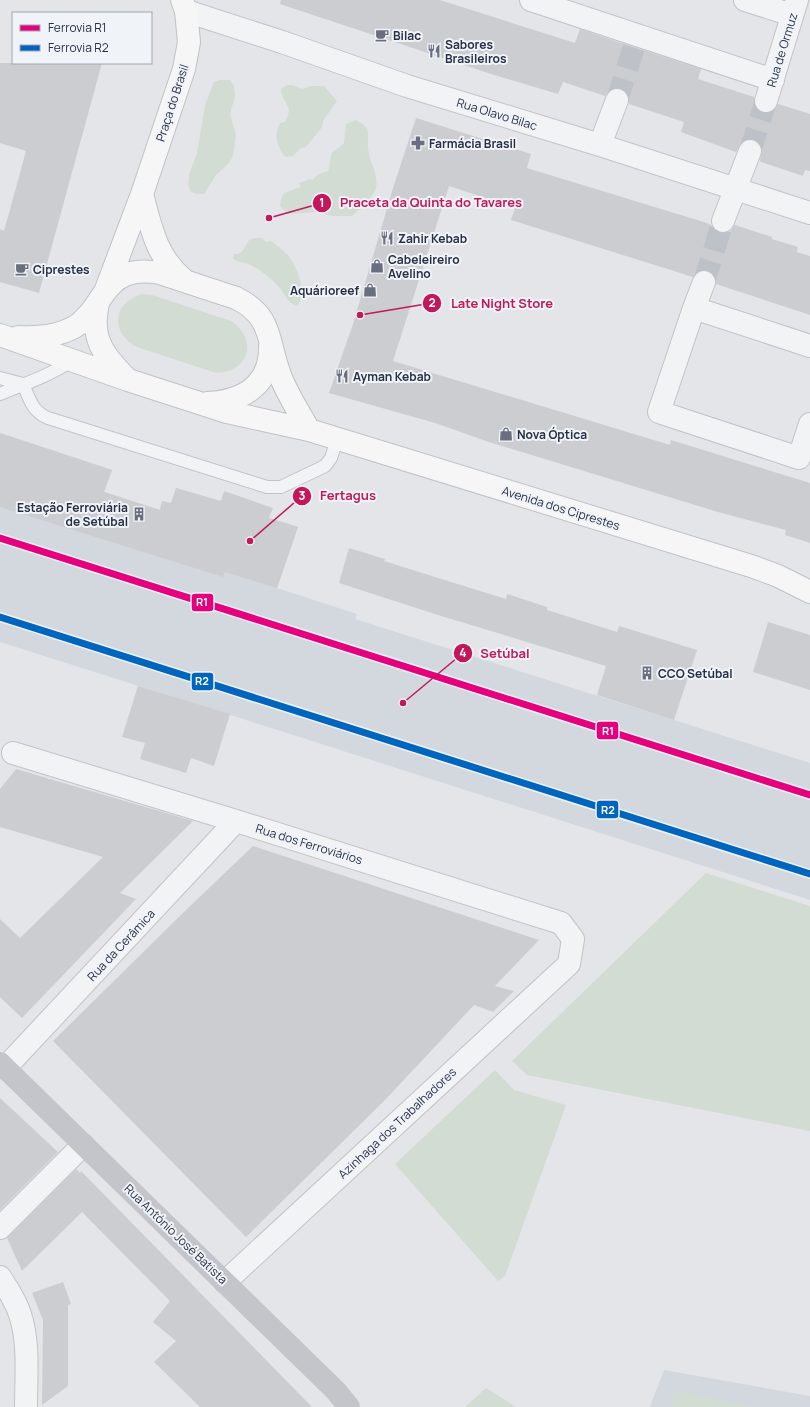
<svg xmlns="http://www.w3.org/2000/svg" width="810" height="1407" viewBox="0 0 810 1407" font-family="Manrope,sans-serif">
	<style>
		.built { fill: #d3d8df }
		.green { fill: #d2dcd3 }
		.building { fill: #cbcdd1 }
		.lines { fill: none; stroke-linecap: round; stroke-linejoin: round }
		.minor-tunnel { stroke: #bdc1c8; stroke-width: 22; stroke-dasharray: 22 11; stroke-linecap: butt }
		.service-casing { stroke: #c1c3c7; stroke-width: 14 }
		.minor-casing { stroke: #c1c3c7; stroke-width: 24 }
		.primary-casing { stroke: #bfc2c6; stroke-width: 24 }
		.service { stroke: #f2f3f5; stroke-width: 12 }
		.minor { stroke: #f2f3f5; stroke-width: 22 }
		.secondary { stroke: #c3c5ca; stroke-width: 22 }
		.primary { stroke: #f6f6f7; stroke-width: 22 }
		.rail-1-casing { stroke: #f0f3f8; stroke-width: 10 }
		.rail-2-casing { stroke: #f0f3f8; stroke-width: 10 }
		.rail-1 { stroke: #e5007d; stroke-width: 7 }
		.rail-2 { stroke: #0065bd; stroke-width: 7 }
		.labels { text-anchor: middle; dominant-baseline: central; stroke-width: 4; stroke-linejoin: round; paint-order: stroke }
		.poi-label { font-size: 12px; font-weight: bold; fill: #273044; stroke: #f0f3f8; text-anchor: start }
		.street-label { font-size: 12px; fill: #273044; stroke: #f0f3f8 }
		.leader { fill: none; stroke: #c2185b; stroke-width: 1.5 }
		.callout-dot { fill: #c2185b; stroke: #f0f3f8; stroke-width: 1.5 }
		.mark-label { font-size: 12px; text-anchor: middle; font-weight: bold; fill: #fff }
		.callout-label { font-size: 13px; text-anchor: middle; font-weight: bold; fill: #c2185b; stroke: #f0f3f8; stroke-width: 4; stroke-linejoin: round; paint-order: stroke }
		.line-badge { stroke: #f0f3f8; stroke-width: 1.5 }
		.badge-label { font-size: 11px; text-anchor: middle; font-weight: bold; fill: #fff }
	</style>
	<rect width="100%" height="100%" fill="#e3e5e9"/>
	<!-- built -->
	<path class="built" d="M0 433 112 470 104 492 160 510 162 501 171 503 176 488 298 527 277 588 357 614 355 619 810 763V900L243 719 0 642Z
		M664 1370 810 1396V1407H650Z"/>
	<!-- green -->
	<path class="green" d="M220 80H230L234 86 235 96 230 114 236 135 233 156 229 163 216 175 204 194H197L191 192 188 185 189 175 197 153 205 105 214 82Z
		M287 85H293L302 89 311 86H324L337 101 323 121 322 127 306 147 300 149 293 156 286 157C276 147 274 134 280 123L285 122C295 103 282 106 281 89Z
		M356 120C359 122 363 123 366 127 370 133 367 142 368 148 369 162 379 174 376 188 372 200 361 208 352 216H334L316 212 288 214 280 206 281 199 284 193 301 187 299 183 310 179 313 180C317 174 321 173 328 171 331 165 329 157 333 152 336 149 341 146 344 143L346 124Z
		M254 238H262L266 242 271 241C279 247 287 253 292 261 299 273 307 295 297 306 287 303 286 295 279 287 272 279 257 267 248 264 243 262 238 262 233 259L234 254C243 255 245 247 249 240Z
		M142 294 152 295 231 321C258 339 250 372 216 373L137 347C110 333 112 303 142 294Z
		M706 873 810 906V1131L527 1075 512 1061Z
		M495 1070 514 1090 566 1105 505 1276 498 1281 395 1164Z
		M486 1388 516 1407H465Z
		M675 1390 752 1407H671Z"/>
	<!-- building -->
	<path class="building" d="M281 0H440L575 43 580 29 606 38 701 69 698 79 754 97V104L757 109 762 113H768L774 110 778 104 810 114V171L805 170 803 176 761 162 760 161 762 149 759 143 754 139H748L742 141 736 152 681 132 684 122 629 104V98L627 92 621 88H615L609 90 605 96 563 82 558 94 491 74 280 4Z
		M0 63H102L39 293 0 282V229L4 231 26 151 0 143Z
		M416 118 531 154 527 168 707 223 711 225 714 229 719 233H725L731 231 735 225 772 237V239L798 247 797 252 810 256V315L716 284V280L714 274 708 270H702L696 272 693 277 511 220 515 208 449 186 393 361 670 445 671 440 810 483V543L785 535 786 530 718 512 489 442 435 423 329 393 353 324 393 188Z
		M0 433 112 470 104 492 160 510 162 501 171 503 176 488 221 501 224 491 273 508 269 518 298 527 277 588 225 572 223 577 0 507Z
		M349 548 385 559 384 561 435 577 506 599 507 594 547 607V610L617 632 619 626 697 650 674 720 597 695 606 666 438 615 339 583Z
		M768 622 810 635V690L753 672Z
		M138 686 230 714 214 766 191 758 186 773 140 759 145 743 122 737Z
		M16 769 193 821 120 893 136 899 22 1018 0 997V919L20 938 103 857 0 827V789Z
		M253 846 539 940 495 986 514 991 493 1012 474 1005 384 1101 246 1237 53 1041 186 910Z
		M0 1098 58 1152 0 1210Z
		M76 1169 80 1173 81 1171 312 1407H200L154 1362 176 1341 153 1322 170 1301 82 1212 22 1271 7 1238Z
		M63 1282 71 1304 68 1305V1386L42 1405 43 1320 32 1293Z"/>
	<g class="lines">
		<!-- minor-tunnel -->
		<path class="minor-tunnel" d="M617 100 634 47
			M750 151 766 101
			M704 282 723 221"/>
		<!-- service casing -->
		<g class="service-casing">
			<path id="service" d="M0 378 23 384
				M23 384C30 400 32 411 48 418L267 487H281L325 466 331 458 337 439
				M0 394C24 384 49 376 71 361"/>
		</g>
		<!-- minor casing -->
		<g class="minor-casing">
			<path id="minor" d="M531 0 773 80
				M745 0 792 15
				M186 11 282 42 407 86 600 145 810 213
				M766 101 797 0
				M600 145 617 100
				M723 221 750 151
				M704 282 694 308 659 412 799 458 810 424
				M694 308 810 346
				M13 753 236 821 561 923 573 939 569 964 225 1282
				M5 1068 236 821
				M0 1228 83 1145
				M0 1277C9 1291 18 1305 22 1321 29 1349 26 1379 26 1407"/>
		</g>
		<!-- primary casing -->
		<g class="primary-casing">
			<path id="primary" d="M142 194C151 227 156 257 184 280
				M105 292 142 194 184 69 189 42 186 11 182 0
				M98 303C90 338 103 355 127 379
				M0 335 128 380 227 412 309 430 751 566 778 576 810 592
				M18 337C39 338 62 336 79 324 83 321 87 316 90 313 98 304 103 292 112 284 125 270 144 270 160 273L236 298C273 316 267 340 280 375 287 394 299 412 309 430
				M208 403C243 401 271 385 270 346"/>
		</g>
		<!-- service -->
		<use href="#service" class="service"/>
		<!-- minor -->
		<use href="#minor" class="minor"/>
		<!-- secondary -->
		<path class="secondary" d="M0 1063 336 1391 349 1407"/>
		<!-- primary -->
		<use href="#primary" class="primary"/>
		<!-- rail-1 casing -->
		<g class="rail-1-casing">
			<path id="rail-1" d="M0 538 810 795"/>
		</g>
		<!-- rail-2 casing -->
		<g class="rail-2-casing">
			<path id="rail-2" d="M0 617 810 874"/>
		</g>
		<!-- rail-1 -->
		<use href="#rail-1" class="rail-1"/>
		<!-- rail-2 -->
		<use href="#rail-2" class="rail-2"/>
	</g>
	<!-- icons -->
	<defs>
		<g id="cafe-bare" transform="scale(1.08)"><path d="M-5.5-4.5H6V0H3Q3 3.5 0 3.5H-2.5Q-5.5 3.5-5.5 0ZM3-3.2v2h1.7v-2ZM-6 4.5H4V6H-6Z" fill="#696f7e" stroke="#f0f3f8" stroke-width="2.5" paint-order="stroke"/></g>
		<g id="restaurant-bare" transform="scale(1.08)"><path d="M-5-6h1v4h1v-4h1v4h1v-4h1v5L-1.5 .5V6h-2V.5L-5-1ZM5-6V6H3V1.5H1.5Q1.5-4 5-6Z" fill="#696f7e" stroke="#f0f3f8" stroke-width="2.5" paint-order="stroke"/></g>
		<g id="pharmacy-bare" transform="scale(1.08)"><path d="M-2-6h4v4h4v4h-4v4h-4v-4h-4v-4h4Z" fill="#696f7e" stroke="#f0f3f8" stroke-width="2.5" paint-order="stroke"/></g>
		<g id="shop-bare" transform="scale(1.08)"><path d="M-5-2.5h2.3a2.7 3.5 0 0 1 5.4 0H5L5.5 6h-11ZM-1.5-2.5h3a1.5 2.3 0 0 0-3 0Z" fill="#696f7e" stroke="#f0f3f8" stroke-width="2.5" paint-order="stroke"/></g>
		<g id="building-bare" transform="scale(1.08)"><path d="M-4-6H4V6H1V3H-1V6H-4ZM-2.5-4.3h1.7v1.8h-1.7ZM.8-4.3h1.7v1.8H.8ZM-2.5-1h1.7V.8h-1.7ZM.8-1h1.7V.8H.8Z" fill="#696f7e" stroke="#f0f3f8" stroke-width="2.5" paint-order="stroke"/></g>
	</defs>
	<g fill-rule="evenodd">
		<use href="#cafe-bare" x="382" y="35"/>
		<use href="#restaurant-bare" x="434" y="51"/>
		<use href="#pharmacy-bare" x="418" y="143"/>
		<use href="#restaurant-bare" x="387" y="238"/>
		<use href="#shop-bare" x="377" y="266"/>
		<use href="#cafe-bare" x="22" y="269"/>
		<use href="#shop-bare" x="370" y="290"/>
		<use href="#restaurant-bare" x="342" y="376"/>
		<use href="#shop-bare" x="506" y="434"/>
		<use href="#building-bare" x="139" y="514"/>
		<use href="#building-bare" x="647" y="673"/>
	</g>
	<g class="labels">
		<!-- poi labels -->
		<g class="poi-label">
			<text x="393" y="35">Bilac</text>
			<text x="445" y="44">Sabores<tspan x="445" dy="14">Brasileiros</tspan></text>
			<text x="429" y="143">Farmácia Brasil</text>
			<text x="398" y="238">Zahir Kebab</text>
			<text x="388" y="259">Cabeleireiro<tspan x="388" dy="14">Avelino</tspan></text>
			<text x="33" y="269">Ciprestes</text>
			<text x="359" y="290" text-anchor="end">Aquárioreef</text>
			<text x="353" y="376">Ayman Kebab</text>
			<text x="517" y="434">Nova Óptica</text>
			<text x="128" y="507" text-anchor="end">Estação Ferroviária<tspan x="128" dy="14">de Setúbal</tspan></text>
			<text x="658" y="673">CCO Setúbal</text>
		</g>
		<!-- street labels -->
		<g class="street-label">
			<text transform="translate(782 50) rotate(-73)">Rua de Ormuz</text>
			<text transform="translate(172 103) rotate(-72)">Praça do Brasil</text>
			<text transform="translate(497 114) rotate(17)">Rua Olavo Bilac</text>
			<text transform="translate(561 508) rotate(17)">Avenida dos Ciprestes</text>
			<text transform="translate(309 844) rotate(17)">Rua dos Ferroviários</text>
			<text transform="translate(121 945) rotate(-47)">Rua da Cerâmica</text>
			<text transform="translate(397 1123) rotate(-43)">Azinhaga dos Trabalhadores</text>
			<text transform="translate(176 1234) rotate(44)">Rua António José Batista</text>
		</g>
	</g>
	<!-- callouts -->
	<path class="leader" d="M269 218L322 203M360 315L432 303M250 541L302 496M403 703L463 653"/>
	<g class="callout-dot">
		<circle cx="269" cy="218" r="4"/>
		<circle cx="360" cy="315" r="4"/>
		<circle cx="250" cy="541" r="4"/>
		<circle cx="403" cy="703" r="4"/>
		<circle cx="322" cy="203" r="10"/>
		<circle cx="432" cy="303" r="10"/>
		<circle cx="302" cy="496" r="10"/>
		<circle cx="463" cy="653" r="10"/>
	</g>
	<g class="mark-label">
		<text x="322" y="207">1</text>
		<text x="432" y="307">2</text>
		<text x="302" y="500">3</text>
		<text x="463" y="657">4</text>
	</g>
	<g class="callout-label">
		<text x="431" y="207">Praceta da Quinta do Tavares</text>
		<text x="502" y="308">Late Night Store</text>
		<text x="348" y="500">Fertagus</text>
		<text x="505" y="658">Setúbal</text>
	</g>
	<g class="line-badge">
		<rect x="191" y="593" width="23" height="19" rx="4" fill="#e5007d"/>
		<rect x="191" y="672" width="23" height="19" rx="4" fill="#0065bd"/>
		<rect x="596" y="721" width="23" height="19" rx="4" fill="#e5007d"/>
		<rect x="596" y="800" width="23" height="19" rx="4" fill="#0065bd"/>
	</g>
	<g class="badge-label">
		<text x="202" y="606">R1</text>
		<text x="202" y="685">R2</text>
		<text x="608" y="735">R1</text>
		<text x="608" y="814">R2</text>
	</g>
	<!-- legend -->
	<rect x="12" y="12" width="140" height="52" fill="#f0f3f8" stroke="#a0a5b0"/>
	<rect x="20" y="25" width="20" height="6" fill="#e5007d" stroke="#a0a5b0"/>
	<text x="48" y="32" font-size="12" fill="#273044">Ferrovia R1</text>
	<rect x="20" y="45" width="20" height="6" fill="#0065bd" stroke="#a0a5b0"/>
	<text x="48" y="52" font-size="12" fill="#273044">Ferrovia R2</text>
</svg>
